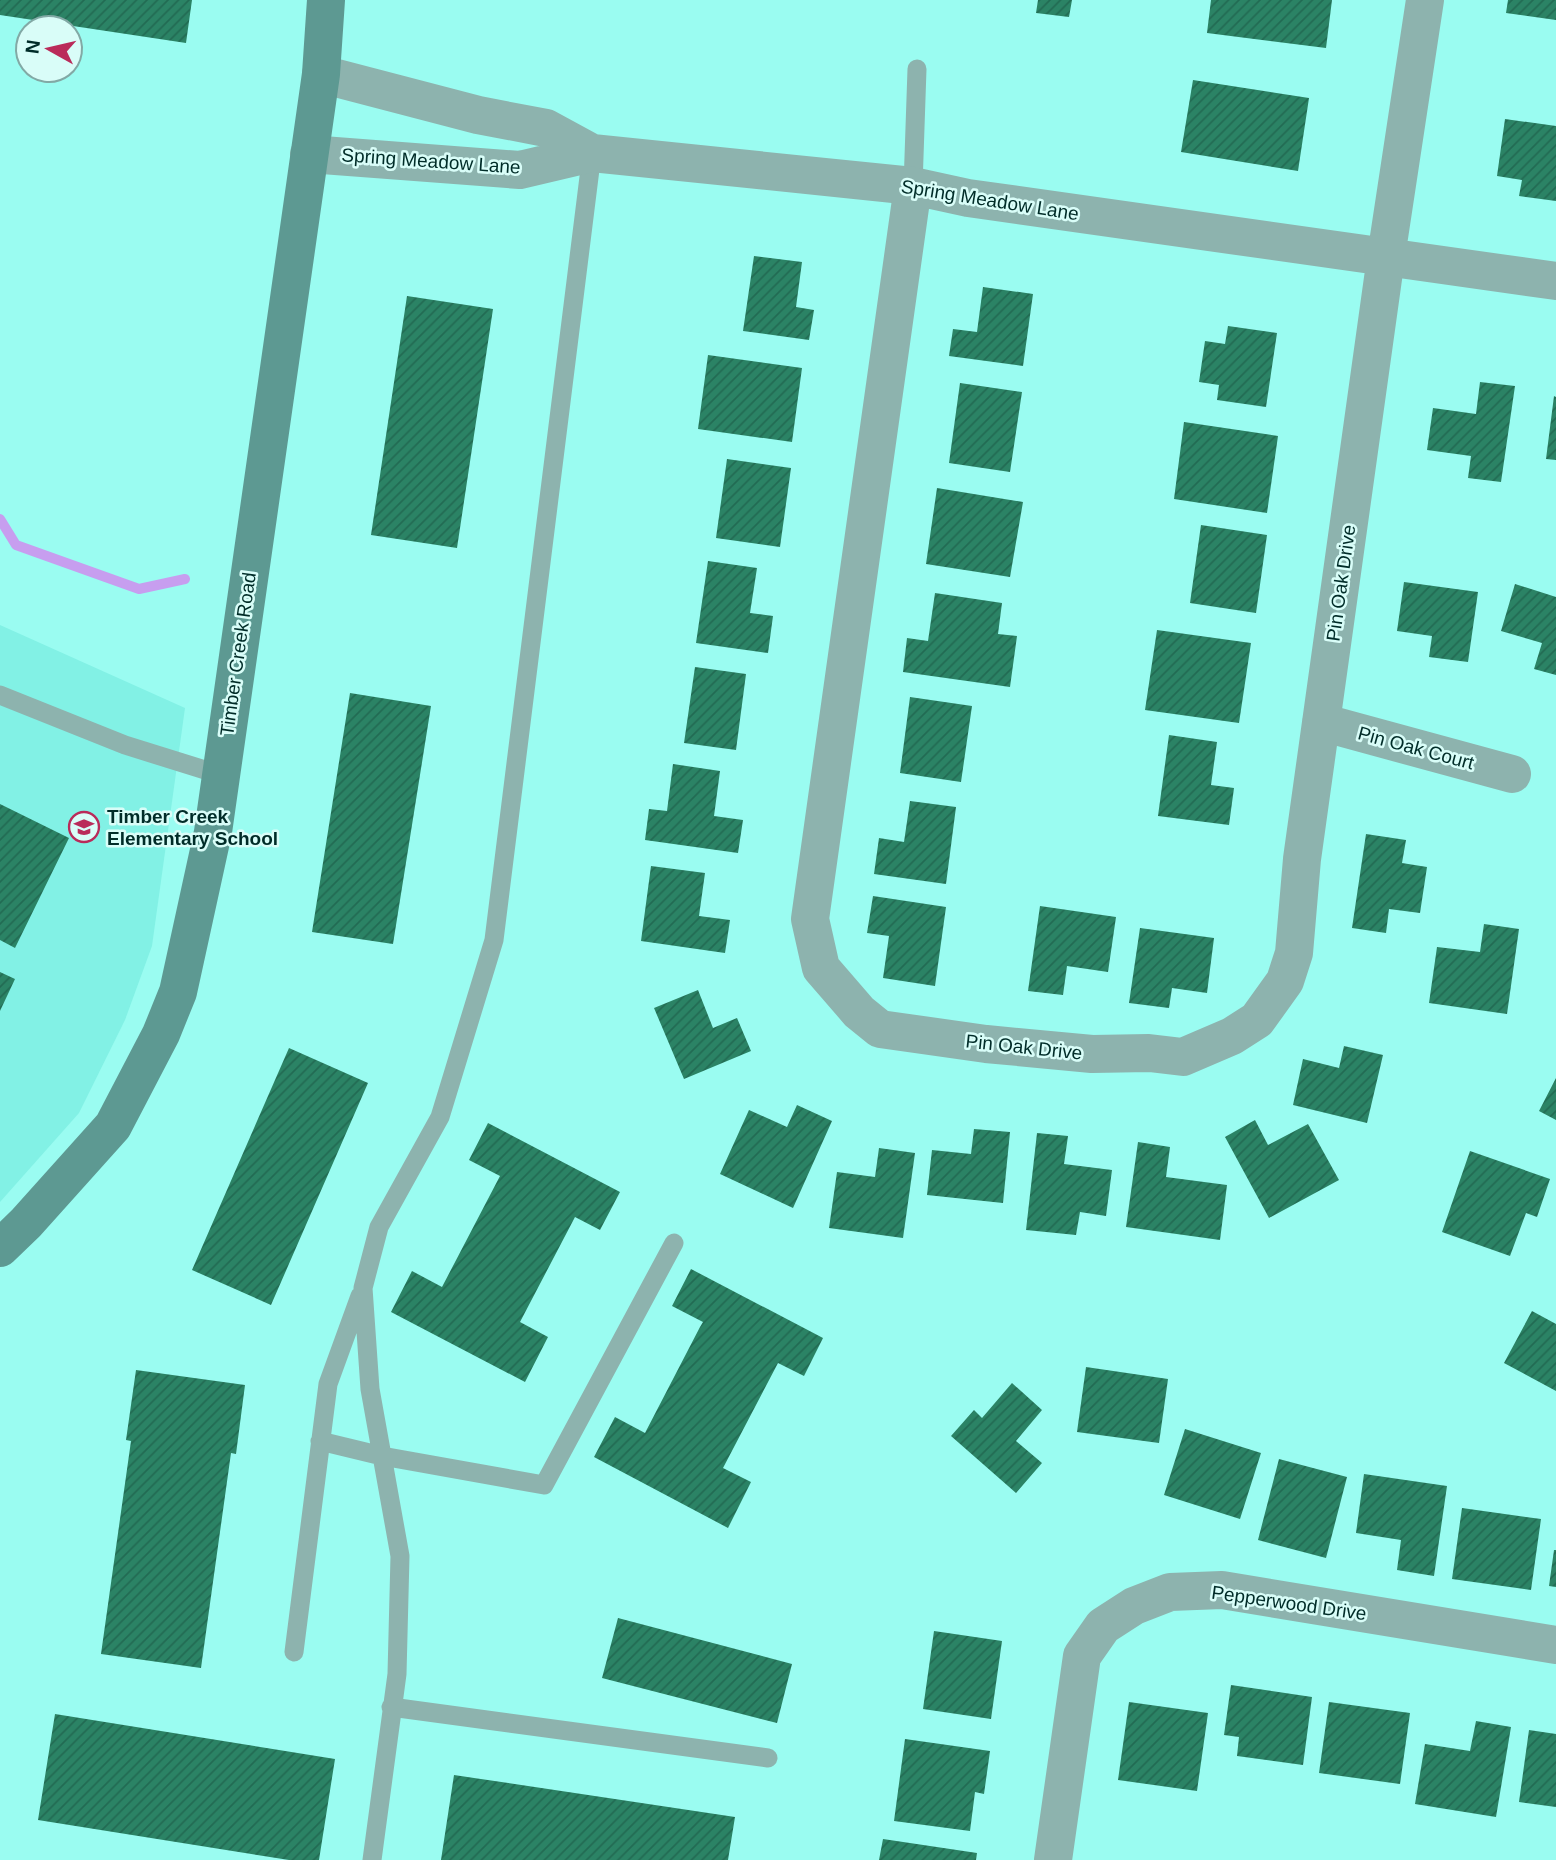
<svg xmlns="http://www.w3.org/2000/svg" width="1556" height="1860" viewBox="0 0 1556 1860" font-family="Arial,sans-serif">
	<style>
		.built { fill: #82f1e5 }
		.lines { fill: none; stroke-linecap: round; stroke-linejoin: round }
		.stream { stroke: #c79eef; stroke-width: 10 }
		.building { fill: url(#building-hatch) }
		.lane { stroke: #8db3ae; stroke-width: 19 }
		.street { stroke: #8db3ae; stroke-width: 38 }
		.secondary { stroke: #5d9992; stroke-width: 38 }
		.labels { text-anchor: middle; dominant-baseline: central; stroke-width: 5; stroke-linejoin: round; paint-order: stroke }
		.street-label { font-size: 19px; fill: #002c28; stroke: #d9fdf8 }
		.poi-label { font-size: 19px; font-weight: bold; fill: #002c28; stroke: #d9fdf8; text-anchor: start }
	</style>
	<defs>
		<pattern id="building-hatch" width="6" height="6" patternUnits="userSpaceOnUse" patternTransform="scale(1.75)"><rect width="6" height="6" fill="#2b8365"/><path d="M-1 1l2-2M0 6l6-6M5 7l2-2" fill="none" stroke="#226b53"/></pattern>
	</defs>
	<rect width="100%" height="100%" fill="#9afcf1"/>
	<!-- built -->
	<path class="built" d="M0 625 185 708 152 946 125 1020 79 1113 0 1202Z"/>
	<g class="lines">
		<!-- stream -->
		<path class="stream" d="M0 519 16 545 139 589 185 579"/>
	</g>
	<!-- building -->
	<path class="building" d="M0 0H192L186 43 0 15Z
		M1038 0H1072L1069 17 1036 13Z
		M1211 0H1332L1326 48 1207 33Z
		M1508 0H1556V20L1506 13Z
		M1193 80 1309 98 1298 171 1181 152Z
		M1505 119 1556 126V201L1519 196 1522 180 1497 176Z
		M754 256 802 262 796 307 814 310 809 340 743 331Z
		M983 287 1033 294 1023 366 949 356 953 329 977 332Z
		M407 296 493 309 457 548 371 535Z
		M1228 326 1277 333 1266 407 1217 400 1219 385 1199 382 1205 341 1225 344Z
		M708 355 802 368 792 442 698 429Z
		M1480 382 1515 386 1501 482 1468 478 1471 456 1427 450 1433 408 1476 414Z
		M960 383 1022 392 1010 472 949 463Z
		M1554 396 1556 397V460L1546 459Z
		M1184 422 1278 436 1267 513 1174 499Z
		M727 459 791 468 780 547 716 538Z
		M937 488 1023 502 1010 577 926 564Z
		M1201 525 1267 535 1256 613 1190 603Z
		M708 561 757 568 750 613 773 616 768 653 696 643Z
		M1404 582 1478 592 1468 662 1429 657 1432 636 1397 631Z
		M1515 584 1556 597V675L1534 669 1542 643 1501 631Z
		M935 593 1002 603 998 634 1017 636 1010 687 903 672 907 638 928 641Z
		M1157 630 1251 643 1239 723 1145 710Z
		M695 667 746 674 736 750 684 743Z
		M350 693 431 706 393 944 312 932Z
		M910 697 972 706 961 782 900 773Z
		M1169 735 1217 742 1211 785 1234 788 1229 825 1158 816Z
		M673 764 720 771 714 816 743 820 738 853 645 840 649 809 667 811Z
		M910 801 956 807 946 884 874 874 879 838 904 842Z
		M0 804 69 838 15 948 0 940Z
		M1366 834 1406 840 1402 863 1427 867 1420 913 1389 909 1386 933 1352 928Z
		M651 866 705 873 699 916 730 920 725 953 641 941Z
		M873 896 946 907 935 986 883 978 889 936 867 933Z
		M1040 906 1116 917 1108 972 1067 966 1063 995 1028 991Z
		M1484 924 1519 929 1507 1014 1429 1003 1437 947 1480 952Z
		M1140 928 1214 938 1207 993 1172 988 1169 1008 1129 1003Z
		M0 972 15 979 0 1011Z
		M698 990 713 1028 737 1018 751 1051 684 1079 654 1008Z
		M1344 1046 1383 1055 1367 1123 1293 1105 1303 1059 1339 1068Z
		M289 1048 368 1083 271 1305 192 1270Z
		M1556 1078V1120L1539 1111Z
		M797 1105 832 1121 793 1208 720 1174 749 1110 787 1127Z
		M1255 1120 1268 1145 1308 1124 1339 1180 1269 1218 1225 1137Z
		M488 1123 620 1192 600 1230 575 1217 520 1322 548 1337 525 1382 391 1312 412 1271 442 1287 500 1176 469 1160Z
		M974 1129 1010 1132 1003 1203 927 1195 932 1150 971 1154Z
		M1037 1133 1068 1136 1064 1164 1112 1170 1106 1216 1080 1212 1076 1235 1026 1230Z
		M1138 1142 1170 1147 1166 1177 1227 1185 1220 1240 1126 1227Z
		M879 1148 915 1153 903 1238 829 1228 837 1172 875 1177Z
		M1470 1151 1550 1179 1537 1217 1526 1213 1510 1256 1442 1232Z
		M691 1269 823 1338 804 1376 778 1363 723 1468 751 1482 728 1528 594 1457 615 1417 645 1433 700 1327 703 1322 672 1306Z
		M1532 1311 1556 1324V1391L1504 1363Z
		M1086 1367 1168 1379 1159 1443 1077 1432Z
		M136 1370 245 1385 236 1454 231 1453 201 1668 101 1654 131 1441 126 1440Z
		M1012 1383 1042 1410 1016 1441 1042 1463 1016 1493 951 1436 974 1410 982 1418Z
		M1185 1429 1261 1453 1240 1519 1164 1495Z
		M1279 1459 1347 1477 1326 1558 1258 1540Z
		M1364 1474 1447 1486 1434 1576 1397 1570 1401 1540 1356 1533Z
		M1462 1508 1541 1519 1531 1590 1452 1579Z
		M1554 1550H1556V1587L1549 1586Z
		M618 1618 792 1664 777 1723 602 1678Z
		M934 1631 1002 1641 991 1719 923 1709Z
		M1231 1685 1312 1697 1303 1765 1237 1756 1239 1737 1224 1735Z
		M1129 1702 1208 1713 1197 1791 1118 1780Z
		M1329 1702 1410 1713 1400 1784 1319 1773Z
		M55 1714 335 1759 319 1860H289L38 1820Z
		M1476 1721 1511 1727 1496 1817 1415 1804 1425 1744 1470 1751Z
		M1529 1730 1556 1734V1807L1519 1802Z
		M905 1739 990 1751 984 1794 975 1792 970 1831 894 1821Z
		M454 1775 735 1817 728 1860H441Z
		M883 1839 977 1853 976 1860H879Z"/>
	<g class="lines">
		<!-- lane -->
		<path class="lane" d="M913 186 917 69
			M0 695 125 745 221 775
			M320 1441 382 1456 544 1485 674 1243
			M294 1652 328 1384 360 1296
			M391 1707 768 1758
			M372 1860 397 1674 400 1556 370 1389 363 1288 379 1227 440 1117 494 940 592 153"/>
		<!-- street -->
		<path class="street" d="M321 74 478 115 546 128 592 153
			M309 154 520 170 592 153 913 186 968 198 1556 281
			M913 186 810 919 821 968 859 1012 880 1029 986 1044 1092 1054 1149 1053 1183 1057 1232 1036 1257 1020 1285 981 1294 953 1302 859 1386 257 1425 0
			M1321 722 1512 774
			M1053 1860 1082 1656 1103 1626 1134 1606 1170 1592 1222 1590 1556 1645"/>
		<!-- secondary -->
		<path class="secondary" d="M0 1248 26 1223 113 1126 161 1034 178 992 213 832 321 74 326 0"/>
	</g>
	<!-- icons -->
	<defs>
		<g id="school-ring" transform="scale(1.575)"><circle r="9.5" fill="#d9fdf8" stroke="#ba2b5a" stroke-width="1.5"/><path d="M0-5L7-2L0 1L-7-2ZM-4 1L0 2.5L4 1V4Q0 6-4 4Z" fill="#ba2b5a"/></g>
	</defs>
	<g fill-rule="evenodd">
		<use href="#school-ring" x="84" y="827"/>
	</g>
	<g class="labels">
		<!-- street labels -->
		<g class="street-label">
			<text transform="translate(431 161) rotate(4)">Spring Meadow Lane</text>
			<text transform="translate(990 200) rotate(9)">Spring Meadow Lane</text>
			<text transform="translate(1341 583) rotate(-82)">Pin Oak Drive</text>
			<text transform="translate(238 654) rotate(-82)">Timber Creek Road</text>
			<text transform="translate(1416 748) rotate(15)">Pin Oak Court</text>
			<text transform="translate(1024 1047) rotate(6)">Pin Oak Drive</text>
			<text transform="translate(1289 1603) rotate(8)">Pepperwood Drive</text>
		</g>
		<!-- poi labels -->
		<g class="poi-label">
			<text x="107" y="816">Timber Creek<tspan x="107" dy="22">Elementary School</tspan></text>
		</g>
	</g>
	<!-- north arrow -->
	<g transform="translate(49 49) rotate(278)"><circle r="33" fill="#d9fdf8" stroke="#82a9a5" stroke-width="2"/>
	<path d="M0-5L12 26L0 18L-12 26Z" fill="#ba2b5a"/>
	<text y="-10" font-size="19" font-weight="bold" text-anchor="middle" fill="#002c28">N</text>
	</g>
</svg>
